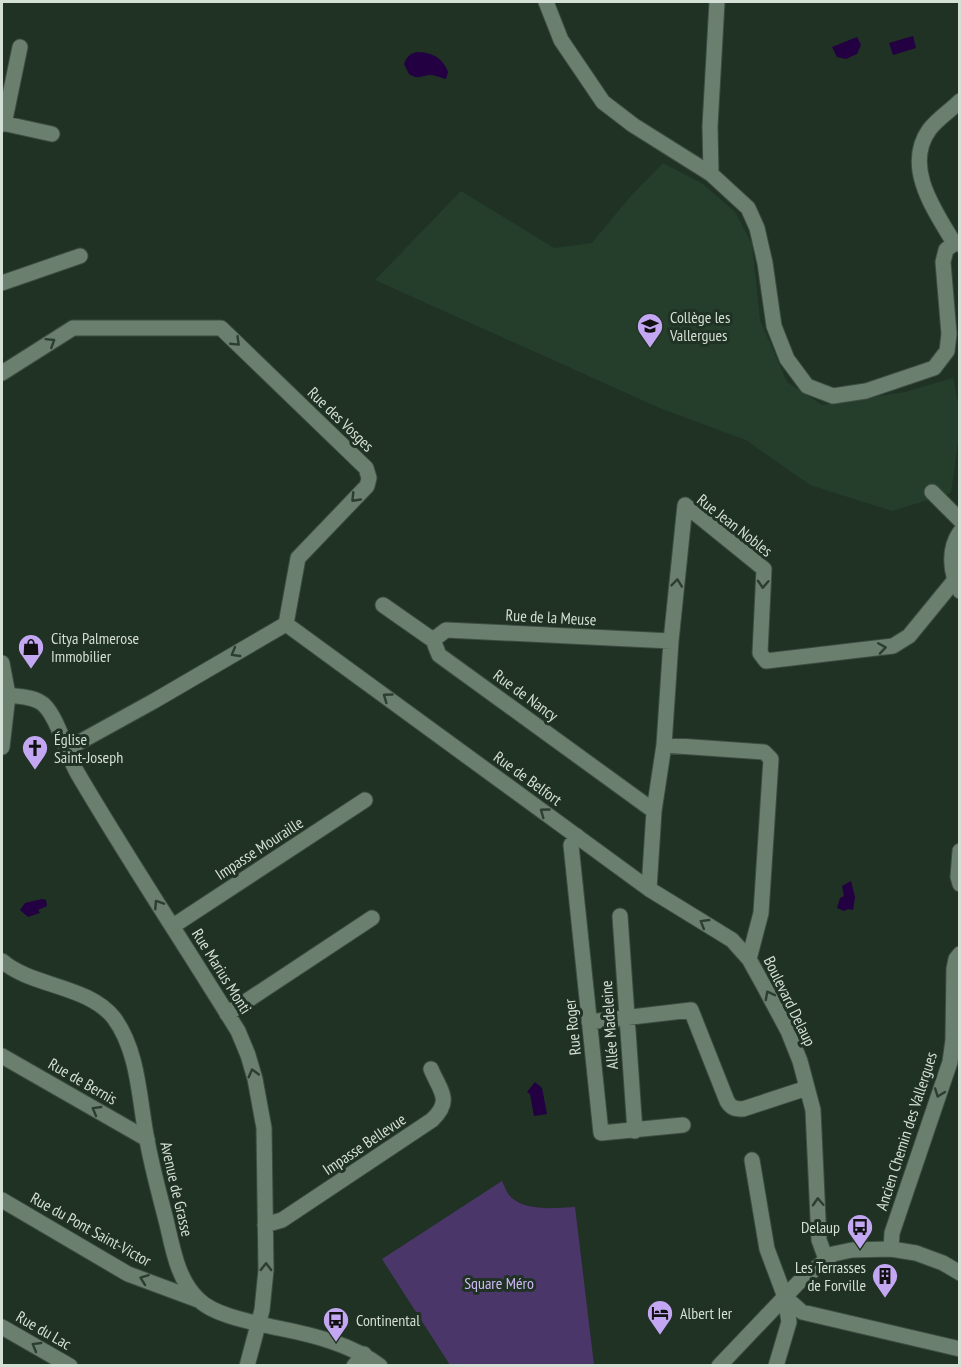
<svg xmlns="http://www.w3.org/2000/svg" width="961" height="1367" viewBox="0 0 961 1367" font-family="'PT Sans Narrow',sans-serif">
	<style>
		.built { fill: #253e2b }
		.green { fill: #4b366a }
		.water { fill: #220042 }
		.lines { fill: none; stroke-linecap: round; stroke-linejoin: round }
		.street-casing { stroke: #3d4d41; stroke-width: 17 }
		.secondary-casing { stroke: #3d4d41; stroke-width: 17 }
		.street { stroke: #6b7f6f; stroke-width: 15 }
		.secondary { stroke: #6b7f6f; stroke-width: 15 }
		.oneway { stroke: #2b3e2f }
		.labels { text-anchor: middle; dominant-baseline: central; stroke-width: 6; stroke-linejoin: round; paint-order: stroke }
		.poi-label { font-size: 16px; fill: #d4dfd6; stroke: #203224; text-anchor: start }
		.street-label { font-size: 16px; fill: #d4dfd6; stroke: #203224 }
		.park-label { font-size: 16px; fill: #cfb9f6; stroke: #203224 }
	</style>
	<rect width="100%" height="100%" fill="#203224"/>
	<!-- built -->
	<path class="built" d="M663 163 703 184 735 212 752 244 760 320 787 382 822 405 905 392 953 378 959 409 960 427 951 493 892 511 810 485 746 440 662 409 375 280 461 191 554 248 592 243 630 197Z"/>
	<!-- green -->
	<path class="green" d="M502 1181C504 1185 506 1191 509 1195 523 1212 555 1208 575 1207L594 1365H450L382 1259Z"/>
	<!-- water -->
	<path class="water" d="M913 36 916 48 893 55 889 43Z
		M857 37 861 45 857 54 846 59 837 57 832 47Z
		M417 52C432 52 443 58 448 72L446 79C441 78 436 75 430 75 420 76 418 80 409 74L404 64C407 56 410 54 417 52Z
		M851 881 855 897 853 910 848 909 844 911 837 908 840 898 844 896 842 886Z
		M42 899 46 900 47 906 38 910 40 913 28 917 20 910 25 903Z
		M535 1082 542 1088 547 1114 534 1116 530 1094 527 1092Z"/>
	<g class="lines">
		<!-- street casing -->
		<g class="street-casing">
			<path id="street" d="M546 2 561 40 603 102 633 125 711 174 748 208 757 228 765 263 774 326 787 359 807 386 833 396 866 391 934 368 947 351 949 334 943 262 946 250 954 243 960 244
				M2 123 52 134
				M4 124 20 47
				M711 174 710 126 717 2
				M954 243C935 211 903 167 929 130 937 119 950 111 960 101
				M2 283 80 256
				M2 373 73 328H221L366 468 369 478 367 486 298 558 286 624 154 701 67 749
				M932 492 960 520
				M960 532C948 549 950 573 960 591
				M383 605 433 640 439 655 654 811
				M286 624 649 889 732 940 749 959 765 988 788 1031 800 1061 813 1110 819 1240 826 1259
				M433 640 446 630 671 641
				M8 695C19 697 33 696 43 704 58 717 67 756 78 774 129 861 185 945 238 1031L248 1055 255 1079 264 1128 266 1270 262 1310 247 1366
				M664 745 764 752 771 759 761 913 749 959
				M577 836 571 845 601 1133 683 1125
				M960 851 958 877 960 884
				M649 889 654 811 664 745 671 641 685 505 764 569 760 653 766 661 893 646 909 636 954 581
				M620 916 635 1131
				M173 926 365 800
				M227 1014 372 918
				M589 1022 691 1010 727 1101C731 1108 735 1109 743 1109L807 1088
				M2 1056 147 1139
				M752 1160 767 1249 785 1297 789 1322 776 1366
				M2 1200 128 1274 198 1300
				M265 1225 282 1220 432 1120C453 1100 440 1091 431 1069
				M891 1249 892 1233 950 1062 953 1040 954 969 956 959 960 954
				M785 1297 802 1312 960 1349
				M2 1327 70 1366
				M354 1366 364 1354"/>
		</g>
		<!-- secondary casing -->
		<g class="secondary-casing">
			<path id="secondary" d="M2 663 8 695 2 747
				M2 961C32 987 88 985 114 1018 139 1052 139 1100 147 1140 152 1168 160 1196 167 1224 173 1250 178 1280 198 1299 214 1316 256 1323 278 1328 313 1335 351 1344 380 1366
				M719 1366 798 1283 833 1254 852 1250 891 1249 916 1253 943 1263 960 1273"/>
		</g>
		<!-- street -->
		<use href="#street" class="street"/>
		<!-- secondary -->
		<use href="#secondary" class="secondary"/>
	</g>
	<!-- one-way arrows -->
	<defs><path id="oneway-chevron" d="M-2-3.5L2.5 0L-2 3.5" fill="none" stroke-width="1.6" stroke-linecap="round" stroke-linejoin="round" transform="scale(1.5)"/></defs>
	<g class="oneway">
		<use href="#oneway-chevron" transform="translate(51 342) rotate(-32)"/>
		<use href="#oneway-chevron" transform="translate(236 342) rotate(44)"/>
		<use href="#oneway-chevron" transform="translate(355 498) rotate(134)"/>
		<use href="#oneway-chevron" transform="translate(677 583) rotate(-84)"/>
		<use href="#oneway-chevron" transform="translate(763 584) rotate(93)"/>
		<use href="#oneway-chevron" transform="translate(882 648) rotate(-9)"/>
		<use href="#oneway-chevron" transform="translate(235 653) rotate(150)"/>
		<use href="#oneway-chevron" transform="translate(387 697) rotate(-144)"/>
		<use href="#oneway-chevron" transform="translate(544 812) rotate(-144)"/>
		<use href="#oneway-chevron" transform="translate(158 904) rotate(-123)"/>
		<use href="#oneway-chevron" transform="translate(704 923) rotate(-149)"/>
		<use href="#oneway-chevron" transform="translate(769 995) rotate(-118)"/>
		<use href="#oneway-chevron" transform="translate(253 1073) rotate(-105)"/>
		<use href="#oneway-chevron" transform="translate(939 1093) rotate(110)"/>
		<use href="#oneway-chevron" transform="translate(96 1110) rotate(-150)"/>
		<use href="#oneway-chevron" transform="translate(818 1202) rotate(-93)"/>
		<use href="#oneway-chevron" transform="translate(266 1267) rotate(-89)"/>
		<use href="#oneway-chevron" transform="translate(144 1279) rotate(-160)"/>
		<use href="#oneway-chevron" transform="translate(36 1346) rotate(-150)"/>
	</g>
	<!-- icons -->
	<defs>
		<g id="school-pin" transform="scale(1.35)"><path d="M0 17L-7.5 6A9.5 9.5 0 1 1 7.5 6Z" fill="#c3a7f2" stroke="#203224"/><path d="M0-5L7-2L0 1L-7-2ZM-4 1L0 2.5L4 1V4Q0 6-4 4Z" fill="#111"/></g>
		<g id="shop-pin" transform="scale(1.35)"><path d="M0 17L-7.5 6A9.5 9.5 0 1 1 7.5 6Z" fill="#c3a7f2" stroke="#203224"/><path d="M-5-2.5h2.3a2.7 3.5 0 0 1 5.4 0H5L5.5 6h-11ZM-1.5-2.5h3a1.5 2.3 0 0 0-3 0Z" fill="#111"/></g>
		<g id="church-pin" transform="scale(1.35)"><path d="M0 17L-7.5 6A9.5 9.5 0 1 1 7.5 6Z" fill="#c3a7f2" stroke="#203224"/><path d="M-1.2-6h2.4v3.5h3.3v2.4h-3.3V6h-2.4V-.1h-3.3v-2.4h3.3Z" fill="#111"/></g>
		<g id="bus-pin" transform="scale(1.35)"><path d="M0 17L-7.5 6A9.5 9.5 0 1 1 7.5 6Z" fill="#c3a7f2" stroke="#203224"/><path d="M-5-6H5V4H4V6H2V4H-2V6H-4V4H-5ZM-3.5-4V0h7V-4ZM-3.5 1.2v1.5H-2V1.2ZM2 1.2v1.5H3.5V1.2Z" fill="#111"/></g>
		<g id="building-pin" transform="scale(1.35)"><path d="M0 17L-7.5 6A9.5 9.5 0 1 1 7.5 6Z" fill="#c3a7f2" stroke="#203224"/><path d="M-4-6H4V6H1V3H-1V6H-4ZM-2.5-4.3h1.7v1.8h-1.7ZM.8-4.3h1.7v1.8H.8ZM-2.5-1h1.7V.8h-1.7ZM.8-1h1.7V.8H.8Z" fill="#111"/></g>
		<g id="hotel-pin" transform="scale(1.35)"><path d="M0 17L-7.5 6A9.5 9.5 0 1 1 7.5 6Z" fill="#c3a7f2" stroke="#203224"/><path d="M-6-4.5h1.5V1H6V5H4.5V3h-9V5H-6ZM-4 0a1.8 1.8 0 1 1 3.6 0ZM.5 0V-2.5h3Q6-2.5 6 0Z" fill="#111"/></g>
	</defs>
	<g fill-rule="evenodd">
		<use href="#school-pin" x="650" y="326"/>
		<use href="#shop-pin" x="31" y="647"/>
		<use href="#church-pin" x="35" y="748"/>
		<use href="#bus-pin" x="860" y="1227"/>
		<use href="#building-pin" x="885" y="1276"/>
		<use href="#hotel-pin" x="660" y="1313"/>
		<use href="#bus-pin" x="336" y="1320"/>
	</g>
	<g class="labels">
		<!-- poi labels -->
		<g class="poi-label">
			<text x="670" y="317">Collège les<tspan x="670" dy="18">Vallergues</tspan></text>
			<text x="51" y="638">Citya Palmerose<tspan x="51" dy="18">Immobilier</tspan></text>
			<text x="54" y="739">Église<tspan x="54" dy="18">Saint-Joseph</tspan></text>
			<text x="840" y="1227" text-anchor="end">Delaup</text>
			<text x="866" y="1267" text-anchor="end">Les Terrasses<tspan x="866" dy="18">de Forville</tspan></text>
			<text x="680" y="1313">Albert Ier</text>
			<text x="356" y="1320">Continental</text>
		</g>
		<!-- street labels -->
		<g class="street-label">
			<text transform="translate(341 419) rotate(44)">Rue des Vosges</text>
			<text transform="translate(735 525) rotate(38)">Rue Jean Nobles</text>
			<text transform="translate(551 617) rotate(3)">Rue de la Meuse</text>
			<text transform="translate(526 695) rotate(36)">Rue de Nancy</text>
			<text transform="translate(528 778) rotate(36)">Rue de Belfort</text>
			<text transform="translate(259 848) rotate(-33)">Impasse Mouraille</text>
			<text transform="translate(222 971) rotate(58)">Rue Marius Monti</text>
			<text transform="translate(790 1001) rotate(64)">Boulevard Delaup</text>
			<text transform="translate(609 1025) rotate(-94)">Allée Madeleine</text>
			<text transform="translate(572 1027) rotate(-96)">Rue Roger</text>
			<text transform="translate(83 1081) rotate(30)">Rue de Bernis</text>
			<text transform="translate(906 1131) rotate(-72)">Ancien Chemin des Vallergues</text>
			<text transform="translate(364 1144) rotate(-34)">Impasse Bellevue</text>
			<text transform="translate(177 1189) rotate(77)">Avenue de Grasse</text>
			<text transform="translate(91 1229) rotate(29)">Rue du Pont Saint-Victor</text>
			<text transform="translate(44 1330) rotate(30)">Rue du Lac</text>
		</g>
		<!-- park labels -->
		<g class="park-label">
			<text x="499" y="1283">Square Méro</text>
		</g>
	</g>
	<!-- border -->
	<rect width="961" height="1367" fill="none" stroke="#d4dfd6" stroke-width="6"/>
</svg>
